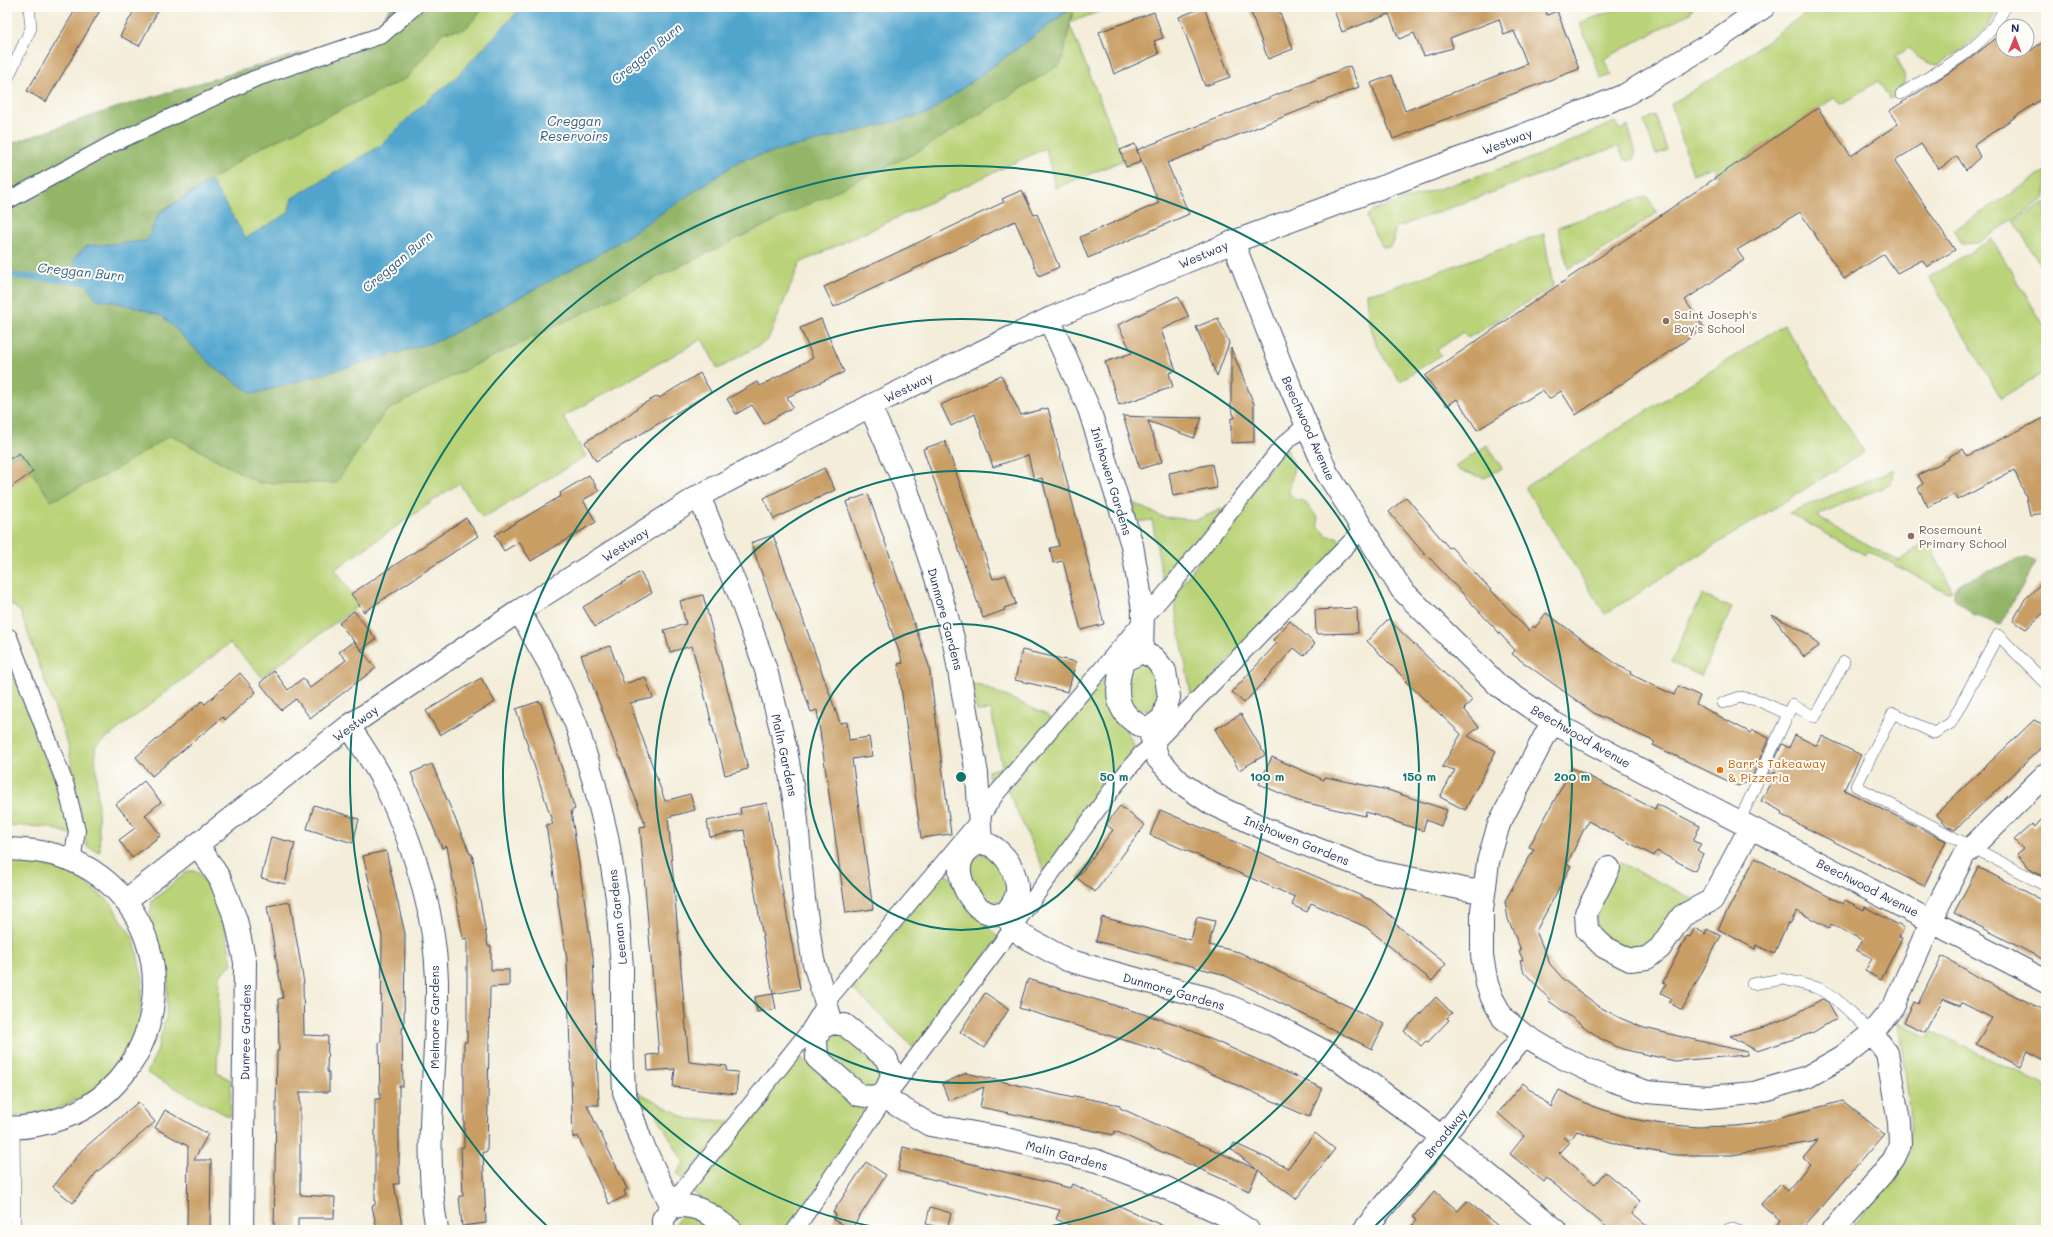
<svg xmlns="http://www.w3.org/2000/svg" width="2053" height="1237" viewBox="0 0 2053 1237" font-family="Mali,sans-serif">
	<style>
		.green { fill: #bad378; stroke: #6a816b }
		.forest { fill: #93b568; stroke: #577263 }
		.water { fill: #51a5cd; stroke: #366a96 }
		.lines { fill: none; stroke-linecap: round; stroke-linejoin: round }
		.stream { stroke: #51a5cd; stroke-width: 6 }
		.building { fill: #c99e65 }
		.service-casing { stroke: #3b4c70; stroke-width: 12 }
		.pedestrian-casing { stroke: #3b4c70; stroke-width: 18 }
		.minor-casing { stroke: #3b4c70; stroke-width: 24 }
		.tertiary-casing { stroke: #3b4c70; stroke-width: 24 }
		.service { stroke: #fff; stroke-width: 11 }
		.pedestrian { stroke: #fff; stroke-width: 16 }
		.minor { stroke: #fff; stroke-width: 22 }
		.tertiary { stroke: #fff; stroke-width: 22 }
		.ring { fill: none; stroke: #0f766e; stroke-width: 2 }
		.education-dot { fill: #8d6e63; stroke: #fdfcf7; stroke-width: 1.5 }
		.food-dot { fill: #e8710a; stroke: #fdfcf7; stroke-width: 1.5 }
		.labels { text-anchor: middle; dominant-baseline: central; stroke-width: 4; stroke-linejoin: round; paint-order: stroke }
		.street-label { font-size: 12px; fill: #1b2f5e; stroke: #fdfcf7 }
		.education-label { font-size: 12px; fill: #785e54; stroke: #fdfcf7; text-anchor: start }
		.food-label { font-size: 12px; fill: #c56008; stroke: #fdfcf7; text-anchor: start }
		.water-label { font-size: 13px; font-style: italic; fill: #315e8a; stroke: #fdfcf7 }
		.centre { fill: #0f766e; stroke: #fdfcf7; stroke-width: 2 }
		.ring-label { font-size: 12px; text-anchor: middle; font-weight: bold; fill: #0f766e; stroke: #fdfcf7; stroke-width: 4; stroke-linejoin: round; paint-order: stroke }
	</style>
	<rect width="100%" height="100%" fill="#fdfcf7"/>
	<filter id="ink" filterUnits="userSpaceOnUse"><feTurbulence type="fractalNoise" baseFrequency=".025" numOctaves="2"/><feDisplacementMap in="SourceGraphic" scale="8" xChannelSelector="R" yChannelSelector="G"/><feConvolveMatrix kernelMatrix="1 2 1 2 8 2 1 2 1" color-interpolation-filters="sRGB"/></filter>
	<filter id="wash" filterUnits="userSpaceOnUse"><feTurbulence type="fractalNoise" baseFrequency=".012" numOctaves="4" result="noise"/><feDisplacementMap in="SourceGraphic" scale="16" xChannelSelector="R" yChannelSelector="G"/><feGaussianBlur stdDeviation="0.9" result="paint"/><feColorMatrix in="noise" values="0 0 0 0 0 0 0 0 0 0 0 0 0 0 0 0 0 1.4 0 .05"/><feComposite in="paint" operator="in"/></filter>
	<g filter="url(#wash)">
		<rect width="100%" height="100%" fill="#f3edd9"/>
		<!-- green -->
		<path class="green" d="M391 7H1111L1069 23 1124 160 1055 188 1046 148 800 263 768 340 718 369 702 339 563 417 586 456 483 518 459 483 335 569 359 605 262 677 230 643 95 747 100 852 87 847 68 745 20 611 7 601V145L372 32Z
			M1622 7H1693L1690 13 1604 59 1611 75 1601 79 1580 23Z
			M1814 7H1999C1986 35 1964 48 1939 65 1926 64 1917 58 1909 48L1896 56C1906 78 1911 82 1890 99L1878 81 1841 104 1834 98 1717 176 1714 166 1693 174 1671 104 1725 71Z
			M1655 115 1667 150 1656 155 1644 121Z
			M1615 122 1620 130 1628 126 1636 153 1633 159 1628 161 1623 158 1618 146 1395 228 1394 242 1390 247H1383L1379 242 1366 217 1373 210 1527 160Z
			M2046 171V198L1978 243 1961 244 1954 230Z
			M1647 196 1657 213 1593 257 1568 268 1558 227Z
			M2046 202V275L2014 221Z
			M1544 234 1553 287 1468 338 1463 332 1437 350 1441 355 1400 381C1376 349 1369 335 1367 293L1383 291Z
			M1992 239 2046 329V371L2001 398 1929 277Z
			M1784 325 1864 452 1605 614 1525 487Z
			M1487 445 1502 468 1485 478 1458 470 1455 466Z
			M1286 447 1294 466 1289 493 1296 500 1304 501 1318 518V526L1328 536 1337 537 1342 543 1192 699 1173 596Z
			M1895 469 1891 484 1819 514V518L1898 561 1928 542 1952 590 1948 593 1869 551 1865 555 1789 513Z
			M1133 503 1163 517 1196 520 1231 505 1164 586 1152 520 1137 522Z
			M1702 595 1732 608 1701 676 1671 662Z
			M1142 659 1160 683 1158 706 1149 711 1137 709 1128 698V666Z
			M7 660 48 764 63 794 71 834 48 827 7 825Z
			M1104 678 1110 700 1138 753 1045 873 1007 789Z
			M971 684 981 685 1047 715 1051 719 996 787 989 784 988 771 1002 767 991 710 977 711Z
			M982 854C997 856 1003 874 1010 886L1005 899C990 908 976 896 970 882 968 876 969 868 968 862Z
			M7 861 38 862 78 877 111 903 134 940 143 981 139 1023 121 1061 91 1092 53 1111 11 1117 7 1116Z
			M1619 862 1695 900 1648 948 1635 952 1599 935 1594 908Z
			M944 869 960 894 998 938 916 1050 852 988Z
			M188 871H197L212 891 225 926 232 964 220 975 217 1073 231 1080 230 1117 147 1073 157 1051 166 1017 168 979 150 916 152 901Z
			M1898 1023 1927 1038 1931 1030 2046 1086V1230H1849L1910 1156V1109Z
			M840 1031 882 1067 879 1084 871 1089 858 1087 825 1059 824 1037Z
			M799 1056 842 1093 869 1113 788 1230H743L690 1190Z
			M638 1092 688 1119 731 1121 683 1181 677 1173 684 1163 652 1106 643 1107Z
			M687 1213 721 1230H676C675 1221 679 1217 687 1213Z"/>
		<!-- forest -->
		<path class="forest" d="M391 7H485L465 29 443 32 407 78 252 152 211 181 159 212 147 241 86 246 139 308 162 316 216 369 253 394 441 340 605 251 741 160 929 113 1074 7 1061 64 919 151 434 385 385 412 336 483H259L171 435 108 474 51 501 19 453 7 461V145L109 110 372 32Z
			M2025 557 2036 562 2000 625 1973 615 1954 598V590L1961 582Z"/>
		<!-- water -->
		<path class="water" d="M522 7H1073L929 113 741 160 605 251 441 340 253 394 216 369 162 316 139 308 95 298 73 260 86 246 147 241 159 213 211 181 246 238 288 213 292 198 380 146 413 113 455 78Z"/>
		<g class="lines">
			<!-- stream -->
			<path class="stream" d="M7 275 93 283"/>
		</g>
		<g id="blocks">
			<!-- building -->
			<path class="building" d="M77 7H102L46 102 27 91Z
				M136 7H160L139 46 120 36Z
				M1204 7 1230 77 1205 86 1179 17Z
				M1249 7H1278L1293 49 1268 59Z
				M1333 7H1545L1547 15 1557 11 1579 69 1393 139 1371 83 1392 75 1405 111 1527 64 1514 31 1504 35 1499 19 1450 38 1453 48 1424 56 1414 33 1399 39 1389 14 1342 32Z
				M1154 12 1163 38 1154 41 1159 54 1114 74 1099 32Z
				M2003 33V50H2031L2046 40V96L1974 145 1980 157 1966 170 1957 156 1939 169 1921 144 1895 161 1955 250 1927 267 1922 260 1897 273 1884 254 1844 279 1800 212 1737 250 1744 260 1685 300 1704 328 1576 415 1561 391 1549 399 1543 390 1477 430 1457 399 1447 406 1425 376 1818 108 1851 156 1898 124 1889 111 1964 63Z
				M1350 66 1359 87 1167 163 1189 214 1088 258 1080 237 1159 203 1137 150Z
				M1135 144 1141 162 1126 167 1120 150Z
				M1022 190 1034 215 1037 214 1059 267 1039 276 1015 221 834 307 824 287 1004 202 1002 199Z
				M1178 296 1189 317 1161 330 1176 370 1169 373 1173 387 1119 405 1105 362 1132 353 1118 325Z
				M1218 318 1229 343 1217 376 1196 327Z
				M821 319 844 372 787 397 793 407 764 424 752 405 736 414 727 399 757 382 760 386 813 358 800 328Z
				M1231 348 1254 404V442L1231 443V418H1235L1231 408Z
				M700 373 711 392 596 461 585 442 626 417 641 405 658 396 659 398Z
				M1001 375 1021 415 1048 408 1104 624 1081 630 1063 561 1053 563 1050 548 1059 546 1042 478 1034 480 1028 455 993 467 975 414 951 426 941 405Z
				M1123 416 1146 417 1202 418 1194 438 1148 421 1162 462 1140 469Z
				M2046 417V513L2030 515 2026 496 2014 470 1958 500 1955 494 1928 507 1918 488 1923 484 1918 475 1949 459 1948 457 1963 449 1967 456Z
				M945 441 993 579 1006 575 1016 604 1004 608 1005 610 983 618 923 449Z
				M19 453 33 472 7 490V461Z
				M1212 464 1217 488 1173 496 1169 473Z
				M824 468 835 490 774 519 764 498Z
				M589 475 599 491 583 500 596 522 531 561 519 542 504 551 495 535 561 496 560 493Z
				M868 494 929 666 951 834 921 838 898 664 903 663 846 502Z
				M1406 497 1449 548 1451 547 1529 631 1533 626 1535 628 1546 613 1619 666 1631 672 1630 674 1674 695 1678 686 1700 696 1696 704 1751 733 1753 730 1769 738 1750 781 1738 786 1653 745 1655 742 1594 713 1512 654 1515 650 1426 554 1425 555 1389 512Z
				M466 518 478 536 364 612 351 594Z
				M773 535 840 723 847 722 849 740 869 737 872 756 852 759 873 909 846 913 817 710 811 712 751 543Z
				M640 572 652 593 595 627 583 607Z
				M2046 579V611L2026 629 2013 621 2025 599Z
				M703 595 748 769 725 775 692 646 670 652 664 630 686 624 680 601Z
				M1357 608 1358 633 1316 634 1315 610Z
				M354 611 376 639 361 650 339 623Z
				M1772 615 1809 634 1819 646 1804 657Z
				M1388 619 1472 700 1464 709 1479 727 1468 736 1496 751 1465 810 1440 797 1455 770 1442 767 1461 734 1405 681 1406 680 1367 641Z
				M1290 621 1315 644 1304 656 1294 648 1244 703 1232 692 1277 643 1273 640Z
				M354 641 376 668 310 718 296 699 281 710 260 683 274 671 288 690 303 678 310 688 346 660 339 652Z
				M610 646 624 684 645 677 653 698 630 703 665 801 690 794 695 810 668 817 689 1062 727 1066 726 1071 738 1072 736 1094 673 1087 675 1069 648 1071 647 1055 659 1054 640 827 646 826 581 655Z
				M1022 650 1076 662 1068 692 1015 680Z
				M240 673 256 692 225 720 223 717 152 776 136 757 202 701 205 704Z
				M481 678 495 702 440 735 426 711Z
				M540 701 575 809 571 811 593 957 599 1105H587L627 1189 624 1191 626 1196 609 1204 578 1136 573 1138 567 960 546 825 553 824 516 709Z
				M1241 714 1265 755 1239 770 1215 729Z
				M2034 720 2046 726V743L1955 830 1947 826 1936 814Z
				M1795 735 1817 746 1822 736 1861 755 1844 790 1946 841 1924 886 1796 823 1782 815 1783 812 1761 801 1776 772 1768 775 1782 744 1789 748Z
				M1272 757 1324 780 1325 777 1388 790 1447 810 1441 826 1426 820 1423 831 1366 812 1365 816 1298 801 1259 784Z
				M432 764 470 854H472L488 946H491V970H509V986L490 987 487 1152H483L486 1223 462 1226 459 1196H463L461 1147H464V1042H467V938L463 939 447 846 442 848 411 773Z
				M1572 768 1655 809 1657 804 1700 826 1693 841 1701 844 1697 850 1703 854 1695 871 1657 851 1654 856 1588 821 1567 864 1571 866 1536 931 1550 964 1565 981 1600 1007 1620 1018 1644 1028 1747 1052V1055L1675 1061 1622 1049 1601 1039 1549 1001 1550 1000 1524 972 1520 961 1523 960 1519 951 1521 950 1508 919 1505 901 1534 849 1529 847Z
				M144 781 161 802 145 815 161 835 132 858 119 840 135 828 116 804Z
				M767 803 800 989 773 994 744 830 710 837 707 821 741 814 740 808Z
				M314 805 359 819 353 843 307 829Z
				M1120 806 1145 825 1095 892 1077 878 1113 830 1106 824Z
				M1160 810 1371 900 1396 920 1394 923 1446 964 1432 981 1366 927 1311 903 1307 912 1292 905 1295 897 1150 835Z
				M2046 814V878L2031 870 2017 855 2023 849 2014 840 2032 824 2035 827Z
				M271 837 295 843 285 884 261 878Z
				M386 851 405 934 404 1028H402L403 1086H399V1184H394L403 1230H377L372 1206 375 1205V1099H380L379 1042H381L382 936 363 856Z
				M1755 858 1843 904 1845 900 1864 910 1865 907 1904 928 1899 937 1902 938 1881 980 1865 971 1872 958 1856 950 1862 940 1831 924 1829 928 1797 911 1790 924 1788 922 1774 954 1756 945 1755 949 1718 929Z
				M1978 867 2046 902V961L1954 913Z
				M290 902 304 983H303L304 1035 328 1036 327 1072H329V1092H300V1195L335 1197 334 1218H298V1230H274L277 1051H279L278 999 283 998 267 906Z
				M1102 917 1191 940 1197 917 1215 921 1209 945 1239 952 1384 1024 1372 1049 1222 974 1096 941Z
				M1695 928 1705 934 1707 929 1721 936 1682 1010 1668 1002 1671 998 1661 993 1666 984 1663 982 1678 953 1687 936 1690 937Z
				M1942 956 1987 982 2046 1011V1061L2028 1051 2020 1067 1976 1044 1992 1018 1962 1003 1960 1006 1943 999 1925 1032 1904 1022 1914 1002 1918 1004Z
				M1028 979 1176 1024 1322 1088 1309 1117 1160 1051 1019 1008Z
				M985 993 1009 1009 984 1048 960 1032Z
				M773 994 776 1009 757 1012 755 997Z
				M1436 997 1452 1013 1447 1018 1449 1020 1428 1042 1426 1041 1421 1046 1404 1031Z
				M1822 999 1828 1002 1837 1018 1812 1033 1757 1051 1730 1036 1768 1026 1799 1012Z
				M966 1073 1073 1098 1074 1096 1120 1105V1108L1256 1169 1231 1149 1234 1143 1288 1168 1315 1133 1335 1149 1296 1199 1258 1170 1249 1191 1115 1131 1114 1135 980 1107 984 1087 949 1101 942 1084Z
				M1523 1083 1551 1107 1559 1090 1592 1106 1632 1119 1662 1124 1697 1127 1736 1126 1754 1124 1843 1101 1884 1134 1801 1230H1772L1780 1220 1761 1204 1779 1184 1787 1191 1810 1164 1803 1158 1818 1141 1732 1155H1675L1623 1146 1577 1131 1572 1138 1563 1137 1569 1142 1559 1153 1595 1184 1605 1172 1640 1201 1632 1214 1652 1230H1610L1547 1178 1544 1182 1510 1154 1524 1136 1498 1113Z
				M138 1102 155 1122 96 1173 73 1203 53 1187 82 1150Z
				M165 1110 208 1134 194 1160H211L210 1230H187L188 1146 155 1128Z
				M903 1147 1070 1188 1072 1184 1172 1230H1080L1056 1219 1060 1210 898 1171Z
				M866 1162 886 1175 851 1230 833 1219 836 1214 833 1212Z
				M1435 1191 1458 1211 1467 1201 1503 1230H1408L1416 1220 1413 1217Z
				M930 1207 951 1213 947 1229 926 1224Z"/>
		</g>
	</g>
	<g filter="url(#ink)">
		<use href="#blocks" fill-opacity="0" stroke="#3b4c70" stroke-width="1"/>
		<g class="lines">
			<!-- service casing -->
			<g class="service-casing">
				<path id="service" d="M7 80 31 28 29 7
					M1901 94C1938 70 1987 49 2005 7
					M2046 683 1998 635 1951 723 1934 733 1893 713 1856 786 2046 886
					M1723 703 1740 697 1757 700 1788 714 1739 822
					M1788 714 1792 705 1815 717 1844 662
					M1752 984 1783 979 1818 988 1836 999 1872 1033
					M14 1128 15 1230
					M1727 1230 1732 1228 1738 1230"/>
			</g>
			<!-- pedestrian casing -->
			<g class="pedestrian-casing">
				<path id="pedestrian" d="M7 201 112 144 254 79 382 35 414 7
					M7 636 9 637 66 786 77 831 72 860
					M665 1212 670 1202 682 1191 808 1032 827 1001 979 820 996 794 1170 588 1285 443 1306 425
					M795 1230 887 1096 1003 941 1113 788 1141 754 1154 744 1363 529"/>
			</g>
			<!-- minor casing -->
			<g class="minor-casing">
				<path id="minor" d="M1233 242 1281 365 1327 473 1402 590 1499 686 1552 722 1682 792 2046 981
					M1049 319 1089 409 1132 545 1143 610 1142 652
					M870 406 907 490 936 578 954 642 977 774 981 843
					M699 496 738 591 766 670 786 749 796 811 804 899 813 960 832 1023
					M519 611 551 667 576 724 594 782 607 836 617 898 622 968V1042L624 1092 641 1141 672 1207
					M1142 652 1154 658 1165 671 1169 697 1163 718 1149 729C1114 717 1114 692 1123 661Z
					M1552 722 1499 824 1488 862 1482 910V956L1487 984 1492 998 1503 1018 1524 1035 1561 1057 1608 1079 1647 1092 1708 1097 1754 1093 1807 1077 1842 1057 1872 1033 1894 1006 1939 904 1964 855 2046 774
					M349 726C361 745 374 763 384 783 413 843 435 912 437 980 438 1063 422 1148 437 1230
					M1149 729 1158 759 1181 783 1212 804 1268 830 1374 871 1469 890 1483 891
					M198 845 220 879 236 920 245 962 242 1230
					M1609 868 1586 913 1587 930 1604 947 1630 960 1647 958 1660 948 1682 916 1712 900 1750 828
					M1004 915C1017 899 1021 892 1013 871 1009 861 1003 854 995 848 977 835 958 854 960 873 962 887 973 907 986 912 992 915 999 914 1004 915L1023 936 1067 960 1211 999 1272 1024 1333 1056 1442 1137 1556 1230
					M832 1023 845 1025 886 1058 892 1073 890 1081 884 1094 871 1097 859 1095 817 1058 816 1039 821 1028Z
					M884 1094 895 1104 930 1125 1002 1138 1097 1161 1155 1183 1223 1214 1248 1230
					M663 1230V1219L672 1207C698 1202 711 1216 731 1230
					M1364 1230 1442 1137 1524 1035
					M1833 1230 1882 1175 1894 1158 1900 1145 1899 1122 1887 1053 1872 1033"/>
			</g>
			<!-- tertiary casing -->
			<g class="tertiary-casing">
				<path id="tertiary" d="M7 849C42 850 72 855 101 877 187 943 164 1081 63 1118 45 1124 26 1129 7 1127
					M125 901 349 726 519 611 699 496 870 406 1049 319 1233 242 1521 136 1625 95 1715 41 1764 7"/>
			</g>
			<!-- service -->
			<use href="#service" class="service"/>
			<!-- pedestrian -->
			<use href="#pedestrian" class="pedestrian"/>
			<!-- minor -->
			<use href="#minor" class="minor"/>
			<!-- tertiary -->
			<use href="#tertiary" class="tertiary"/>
		</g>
	</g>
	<!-- distance rings -->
	<g class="ring">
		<circle cx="961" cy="777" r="153"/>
		<circle cx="961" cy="777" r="306"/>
		<path d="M893 1230A458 458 0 1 1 1029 1230"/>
		<path d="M548 1227A611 611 0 1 1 1374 1227"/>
	</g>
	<!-- markers -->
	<g class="education-dot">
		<circle cx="1666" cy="321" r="4"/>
		<circle cx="1911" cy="536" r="4"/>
	</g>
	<circle class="food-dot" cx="1720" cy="770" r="4"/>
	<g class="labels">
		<!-- street labels -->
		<g class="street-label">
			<text transform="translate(1507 141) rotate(-21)">Westway</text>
			<text transform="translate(1203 254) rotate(-23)">Westway</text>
			<text transform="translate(908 387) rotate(-26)">Westway</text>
			<text transform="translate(1309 428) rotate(66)">Beechwood Avenue</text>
			<text transform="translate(1112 481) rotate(73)">Inishowen Gardens</text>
			<text transform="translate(625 544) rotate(-33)">Westway</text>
			<text transform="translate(946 619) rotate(75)">Dunmore Gardens</text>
			<text transform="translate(355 723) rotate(-36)">Westway</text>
			<text transform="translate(1581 736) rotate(30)">Beechwood Avenue</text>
			<text transform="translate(785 755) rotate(78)">Malin Gardens</text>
			<text transform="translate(1297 840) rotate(22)">Inishowen Gardens</text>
			<text transform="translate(1868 887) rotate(27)">Beechwood Avenue</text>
			<text transform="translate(617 917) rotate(-96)">Leenan Gardens</text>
			<text transform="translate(1174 991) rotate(16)">Dunmore Gardens</text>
			<text transform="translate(434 1017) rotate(-90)">Melmore Gardens</text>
			<text transform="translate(245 1032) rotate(-89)">Dunree Gardens</text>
			<text transform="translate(1445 1133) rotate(-51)">Broadway</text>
			<text transform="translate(1067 1155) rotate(15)">Malin Gardens</text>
		</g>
		<!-- education labels -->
		<g class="education-label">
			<text x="1674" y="314">Saint Joseph's<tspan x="1674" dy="14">Boy's School</tspan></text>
			<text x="1919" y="529">Rosemount<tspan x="1919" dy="14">Primary School</tspan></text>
		</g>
		<!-- food labels -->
		<g class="food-label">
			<text x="1728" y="763">Barr's Takeaway<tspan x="1728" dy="14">&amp; Pizzeria</tspan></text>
		</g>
		<!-- water labels -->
		<g class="water-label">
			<text transform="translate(646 53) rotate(-40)">Creggan Burn</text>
			<text x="574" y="120">Creggan<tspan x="574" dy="15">Reservoirs</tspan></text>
			<text transform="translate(397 261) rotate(-40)">Creggan Burn</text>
			<text transform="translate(81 271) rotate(6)">Creggan Burn</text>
		</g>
	</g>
	<circle cx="961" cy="777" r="6" class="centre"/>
	<g class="ring-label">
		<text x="1114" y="781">50 m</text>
		<text x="1267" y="781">100 m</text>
		<text x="1419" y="781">150 m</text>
		<text x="1572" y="781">200 m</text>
	</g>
	<!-- margin -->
	<rect width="2053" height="1237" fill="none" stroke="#fdfcf7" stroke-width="24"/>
	<!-- north arrow -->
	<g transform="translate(2015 38) rotate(1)"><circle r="19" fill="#fdfcf7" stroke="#a3aaba"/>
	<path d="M0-3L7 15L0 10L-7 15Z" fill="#d1495b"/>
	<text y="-6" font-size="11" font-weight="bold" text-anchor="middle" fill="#1b2f5e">N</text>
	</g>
</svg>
